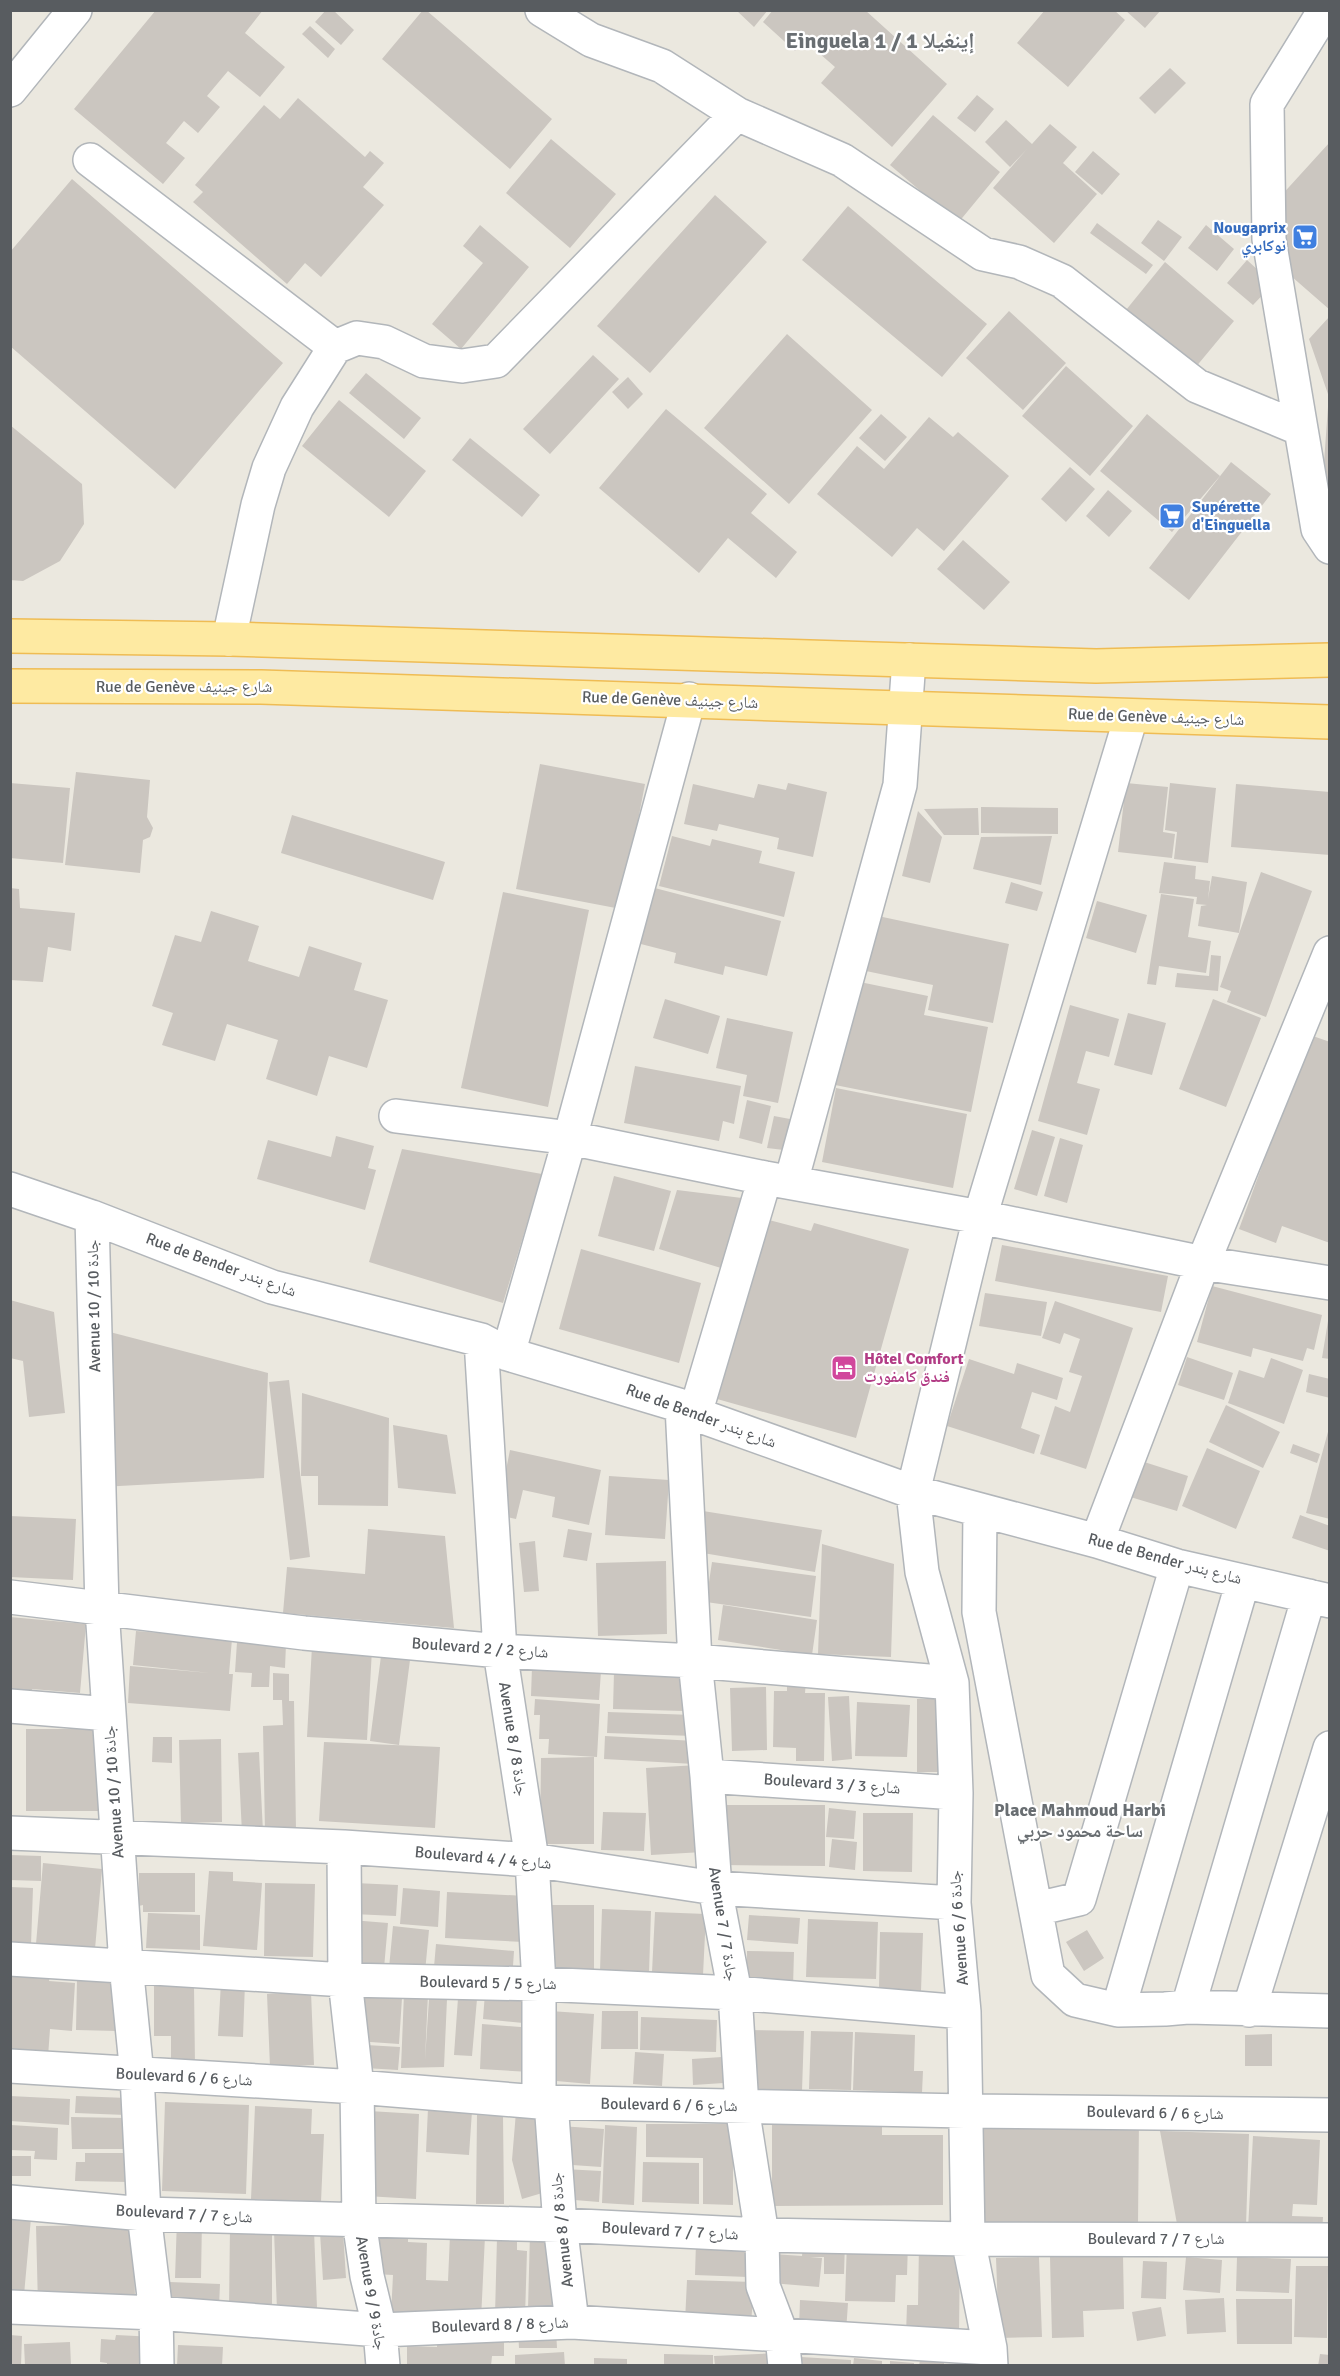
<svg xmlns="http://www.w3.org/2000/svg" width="1340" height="2376" viewBox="0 0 1340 2376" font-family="Signika,'Noto Naskh Arabic',sans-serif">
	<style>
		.building { fill: #cbc6c0 }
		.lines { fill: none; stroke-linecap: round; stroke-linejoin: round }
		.minor-casing { stroke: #b2b6ba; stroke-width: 36 }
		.major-casing { stroke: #efbc54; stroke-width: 36 }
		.minor { stroke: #fff; stroke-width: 33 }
		.major { stroke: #feeaa2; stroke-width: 33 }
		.labels { text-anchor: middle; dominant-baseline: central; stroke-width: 4.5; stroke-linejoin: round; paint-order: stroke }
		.shop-label { font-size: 16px; font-weight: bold; fill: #366cbe; stroke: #fff; text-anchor: end }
		.street-label { font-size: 16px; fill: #585c60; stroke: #fff }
		.hotel-label { font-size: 16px; font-weight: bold; fill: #b23c85; stroke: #fff; text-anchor: start }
		.neighbourhood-label { font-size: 18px; font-weight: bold; fill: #696e72; stroke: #fff }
		.district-label { font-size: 22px; font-weight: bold; fill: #696e72; stroke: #fff }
	</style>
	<rect width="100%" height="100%" fill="#ebe8df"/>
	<!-- building -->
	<path class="building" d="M156 10H263L245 33 285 67 260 97 228 71 207 96 220 107 198 133 184 121 166 143 185 158 163 184 74 109Z
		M326 10H333L354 30 341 45 315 22Z
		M423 10H426L552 119 510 169 382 59Z
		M736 10H768L754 27Z
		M773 10H865L947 84 892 147 821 83 835 67 804 40 795 51 763 22Z
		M1045 10H1114L1125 20 1068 87 1017 43Z
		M1125 10H1161L1145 28Z
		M310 26 335 49 328 58 302 34Z
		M1170 68 1186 83 1155 114 1139 98Z
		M977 95 994 109 975 132 957 118Z
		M298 98 365 157 370 151 384 163 363 187 384 205 321 277 305 263 287 284 193 202 203 192 195 185 264 105 280 119Z
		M933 115 1000 172 958 223 890 165Z
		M1006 120 1032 144 1050 124 1077 147 1063 163 1097 194 1054 243 993 188 1027 149 1010 167 985 142Z
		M551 139 616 194 570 248 506 193Z
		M1330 142V310L1291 276 1279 198Z
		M1093 151 1120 174 1102 195 1075 172Z
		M72 179 283 363 175 489 10 346V252Z
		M715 195 767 242 650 373 597 326Z
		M848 206 987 324 942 377 802 260Z
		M1158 220 1182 237 1164 261 1141 243Z
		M1097 223 1153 265 1146 274 1090 233Z
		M480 225 529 267 461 349 432 324 483 263 463 246Z
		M1206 225 1234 249 1217 271 1188 248Z
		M1247 260 1273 284 1253 305 1227 283Z
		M1165 262 1234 321 1195 368 1126 310Z
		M1009 311 1066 363 1023 410 966 358Z
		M1330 316V396L1329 397 1309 339Z
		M787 334 872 410 789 504 704 428Z
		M593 355 619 379 550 454 523 429Z
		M1066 366 1133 426 1090 476 1022 416Z
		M366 373 421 418 404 439 349 393Z
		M628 377 643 394 628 409 612 392Z
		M339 400 426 471 389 517 302 446Z
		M1328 407H1330V497L1322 490Z
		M666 409 767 494 751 513 797 552 776 578 728 538 699 573 599 488Z
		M881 414 907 437 885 461 859 438Z
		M1147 414 1220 476 1172 532 1100 471Z
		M929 417 953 437 958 432 1009 476 944 551 917 528 892 557 817 494 857 446 884 469Z
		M10 425 82 484 84 524 60 561 23 581 10 580Z
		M470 438 540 495 522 517 452 460Z
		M1231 462 1271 494 1189 600 1149 568Z
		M1070 467 1095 489 1066 522 1041 499Z
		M1108 490 1132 511 1109 537 1086 516Z
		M963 540 1010 582 984 610 937 569Z
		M540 764 645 784 621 909 516 889Z
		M76 772 150 780 147 817 153 828 150 837 143 840 140 873 65 865Z
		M10 783 70 788 63 863 10 858Z
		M788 783 827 792 813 857 777 849 779 838 719 824 717 831 684 824 693 784 754 798 758 784 786 790Z
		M1126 783 1168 787 1163 832 1175 834 1172 858 1118 852Z
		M1170 783 1216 788 1208 863 1174 859 1177 832 1165 830Z
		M1236 784 1330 792V855L1231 847Z
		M981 807 1058 808V834L981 833Z
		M978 808 979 835H944L924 809Z
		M918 811 942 837 930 883 902 876Z
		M292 815 445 862 433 900 281 853Z
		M672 836 710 846 712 839 762 851 759 863 795 872 784 917 659 886Z
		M1052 836 1041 885 973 869 981 837Z
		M1164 862 1196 866 1195 879 1210 881 1208 899 1212 876 1247 882 1239 933 1198 926 1201 906 1207 905 1196 904 1197 897 1159 893Z
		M1261 872 1312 891 1266 1017 1227 1002 1231 991 1220 987Z
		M1011 882 1043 892 1037 911 1005 903Z
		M647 886 781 921 767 976 725 966 723 975 674 963 676 953 633 942Z
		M10 888 19 889 20 908 75 913 71 951 48 947 43 982 10 980Z
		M503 892 589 910 548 1107 461 1088Z
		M1161 894 1194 899 1188 937 1211 941 1206 973 1159 966 1156 985 1147 984Z
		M1097 901 1147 915 1136 953 1086 938Z
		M211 911 259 926 248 961 299 977 309 946 362 963 354 990 388 1000 367 1068 329 1056 317 1096 266 1079 278 1040 227 1024 215 1061 162 1045 173 1013 152 1006 175 935 201 942Z
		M878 916 1009 944 993 1023 928 1010 933 985 866 971Z
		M1211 955 1221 956 1218 991 1175 987 1177 973 1209 976Z
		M855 981 928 996 924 1015 988 1027 971 1112 835 1085Z
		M665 999 720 1016 708 1054 653 1038Z
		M1213 999 1261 1018 1226 1107 1179 1089Z
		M1070 1005 1119 1019 1109 1057 1086 1051 1077 1083 1100 1089 1087 1135 1038 1121Z
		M1128 1013 1166 1023 1152 1075 1114 1065Z
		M727 1018 793 1032 778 1103 743 1096 747 1075 716 1068Z
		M1310 1035 1330 1042V1243L1282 1226 1276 1243 1239 1229Z
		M635 1066 741 1086 734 1124 723 1121 719 1141 624 1123Z
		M836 1088 967 1114 953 1188 822 1162Z
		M747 1100 771 1106 762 1144 739 1138Z
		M774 1116 790 1119 784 1150 767 1148Z
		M1032 1130 1055 1137 1037 1196 1014 1189Z
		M336 1136 374 1146 368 1168 376 1170 365 1210 257 1179 268 1140 331 1157Z
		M1060 1138 1083 1145 1067 1203 1044 1196Z
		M402 1149 542 1174 503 1303 369 1262Z
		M614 1176 671 1191 654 1251 598 1236Z
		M677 1190 742 1198 721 1268 659 1249Z
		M769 1220 811 1231 814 1223 909 1249 856 1438 710 1397Z
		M1002 1245 1168 1276 1161 1312 995 1281Z
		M581 1249 701 1283 679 1363 559 1329Z
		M1212 1286 1322 1315 1314 1350 1307 1348 1303 1361 1253 1348 1251 1357 1197 1342Z
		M985 1293 1047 1302 1041 1336 979 1326Z
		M10 1300 54 1312 65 1413 29 1417 23 1361 10 1358Z
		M1055 1301 1133 1328 1086 1469 1040 1454 1055 1406 1070 1412 1082 1376 1069 1372 1080 1339 1064 1333 1060 1344 1042 1338Z
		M1328 1321H1330V1359L1322 1358Z
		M106 1331 268 1373 264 1478 101 1487Z
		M1187 1357 1233 1373 1224 1400 1178 1385Z
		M1271 1358 1303 1370 1284 1424 1228 1403 1239 1370 1264 1378Z
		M969 1359 1014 1374 1017 1363 1063 1378 1057 1400 1032 1392 1021 1428 1040 1435 1034 1454 947 1426Z
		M1309 1374 1330 1379V1398L1306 1392Z
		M289 1380 310 1557 290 1560 269 1382Z
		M302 1393 389 1418 388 1506 318 1505V1476H301Z
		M1226 1405 1280 1432 1263 1468 1209 1442Z
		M393 1425 447 1435 456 1494 398 1488Z
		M1329 1428 1330 1429V1519L1306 1513Z
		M1293 1444 1320 1454 1317 1463 1290 1453Z
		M1207 1448 1260 1471 1236 1529 1182 1506Z
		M510 1450 601 1470 589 1525 552 1517 555 1497 523 1490 516 1519 497 1515Z
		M1138 1460 1188 1476 1177 1511 1127 1496Z
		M609 1476 669 1480 665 1539 605 1535Z
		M703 1511 822 1530 815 1572 697 1552Z
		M1300 1515 1330 1526V1551L1292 1538Z
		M10 1516 76 1519 73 1580 10 1577Z
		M368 1529 445 1536 454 1628 283 1613 287 1567 365 1574Z
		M568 1529 592 1533 587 1561 563 1557Z
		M535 1541 539 1591 524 1592 519 1543Z
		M822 1544 894 1564 891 1657 818 1654Z
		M666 1561 667 1634 598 1636 596 1563Z
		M712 1562 816 1576 811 1617 706 1602Z
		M723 1605 817 1620 812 1655 718 1640Z
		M10 1617 86 1624 80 1693 32 1689 31 1696 10 1694Z
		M136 1631 232 1639 229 1674H233L230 1711 128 1703 130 1666 210 1673 133 1665Z
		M237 1642 286 1644 285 1668 270 1666 269 1687H251L252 1673 235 1672Z
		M312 1646 372 1649 367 1740 307 1737Z
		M381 1656 410 1660 399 1745 370 1741Z
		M532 1667 601 1671 599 1700 531 1696Z
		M614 1672 685 1674 684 1711 613 1709Z
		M273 1673 289 1674V1701H294L296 1830 265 1831 263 1726 283 1725 282 1700H273Z
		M787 1681H806L805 1693H825L824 1761H796V1748L773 1747 774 1691H787Z
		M766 1687 767 1750 732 1751 730 1688Z
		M849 1696 852 1759 832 1761 828 1697Z
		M535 1699 600 1704 597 1757 548 1754 549 1739H539L540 1715H534Z
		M917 1699H940V1772H917Z
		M857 1702 910 1705 907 1757 855 1756Z
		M608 1712 693 1715V1736L607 1733Z
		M26 1729H100V1811H26Z
		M605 1736 695 1741 694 1764 604 1759Z
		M153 1737H172V1763L152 1762Z
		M221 1739 222 1822 181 1823 179 1740Z
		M324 1742 440 1747 435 1828 319 1821Z
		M259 1752 263 1832 242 1833 238 1753Z
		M594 1757V1844H540L541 1758Z
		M698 1765 703 1852 651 1855 646 1768Z
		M723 1805H825V1866L722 1865Z
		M829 1808 856 1811 854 1839 826 1837Z
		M603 1812 646 1813 644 1851 601 1850Z
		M863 1813H913L912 1872 863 1871Z
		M832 1839 857 1842 855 1870 829 1867Z
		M10 1855 41 1856V1881L10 1880Z
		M43 1863 102 1869 95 1949 36 1944Z
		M209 1871 233 1872V1881L262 1883 257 1950 203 1946Z
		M139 1873H195V1912H143V1905L139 1906Z
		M265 1883 315 1884 313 1957 264 1956Z
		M355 1883 398 1885 396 1916 353 1914Z
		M10 1887 33 1888 31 1945H10Z
		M403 1888 440 1891 438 1927 400 1924Z
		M447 1892 526 1896 524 1942 445 1938Z
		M543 1905H594V1973H544Z
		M602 1909 651 1911 649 1973 600 1971Z
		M655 1912 706 1914 703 1975 652 1972Z
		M148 1913 200 1915V1950L146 1948Z
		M749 1915 800 1918 798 1944 747 1940Z
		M808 1919 878 1922 876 1979 806 1977Z
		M351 1920 388 1923 384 1968 347 1965Z
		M393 1926 429 1930 425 1972 389 1968Z
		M1087 1930 1104 1958 1084 1971 1066 1942Z
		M880 1932 923 1933 921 1991 879 1990Z
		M436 1944 514 1951 513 1966 484 1965 483 1971 434 1967Z
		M747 1951 794 1952 793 1987H747Z
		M10 1973 50 1976 49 1981 75 1983 72 2031 50 2029 48 2057 10 2054Z
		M77 1978 118 1979 117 2031 76 2030Z
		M221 1982 245 1983 243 2037 218 2036Z
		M154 1986H194L195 2065H171V2036H154Z
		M311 1992 314 2065 270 2067 267 1994Z
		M404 1993 428 1994 425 2060 429 1999H447L444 2067 401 2068Z
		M485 1993 535 1997 533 2024 483 2019Z
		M358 1996 402 1998 399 2044 356 2041Z
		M458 1998 477 1999 472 2056 454 2055Z
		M550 2011 594 2014 590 2084 545 2080Z
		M602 2011H638V2049H601Z
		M641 2017 717 2020 716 2052 640 2050Z
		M482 2024 533 2028 530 2072 480 2069Z
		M745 2030 804 2031 802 2091 756 2089Z
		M811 2031 853 2032 851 2090 809 2089Z
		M855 2032 915 2035 914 2071H923L922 2093 853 2090Z
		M1272 2034V2066H1245V2035Z
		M366 2045 400 2047 398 2070 365 2068Z
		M635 2052 664 2054 662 2086 633 2084Z
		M722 2057 724 2083 693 2085 692 2059Z
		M10 2096 70 2099 69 2125 10 2121Z
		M76 2096 127 2098 126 2115 75 2113Z
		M165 2102 249 2105 246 2194 162 2191Z
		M255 2106 312 2109 311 2134H324L321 2202 251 2199Z
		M428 2108 472 2111 469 2155 426 2152Z
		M369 2111 419 2114 416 2199 366 2196Z
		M516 2112 541 2114 549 2191 522 2199 512 2160Z
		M477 2115 503 2116 504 2204H476Z
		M71 2117 125 2118 124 2149H72Z
		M971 2117 1139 2118 1138 2224 970 2222Z
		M646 2124H733V2205L703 2204V2158L646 2157Z
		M11 2125 58 2128 57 2160 34 2159 35 2151 10 2150Z
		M605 2125 637 2127 634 2205 602 2203Z
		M772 2125H882V2135H943V2205L772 2206Z
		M560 2126 604 2129 601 2167 558 2164Z
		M1160 2131 1249 2134 1246 2226 1177 2224Z
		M1253 2136 1320 2140 1317 2205 1293 2204 1292 2216 1323 2217 1322 2233 1248 2229Z
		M85 2153H130L129 2182 75 2181 76 2162H85Z
		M10 2156H31V2176H10Z
		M643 2162 699 2163V2204L642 2202Z
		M564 2169 601 2171 599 2202 562 2199Z
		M10 2217 31 2218 24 2295 10 2294Z
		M177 2219H202L201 2278H175Z
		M134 2225 135 2304 38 2306 36 2226Z
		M230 2227 272 2228V2310H229Z
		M314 2230 317 2308 277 2310 274 2231Z
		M343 2231 346 2278 323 2280 320 2233Z
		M376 2232 408 2233V2242L427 2243 426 2280 448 2281 450 2235 485 2236 481 2320 391 2315 393 2275 374 2274Z
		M530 2233H557V2312L528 2309Z
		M497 2238H517V2250L527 2251 525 2317 495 2315Z
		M847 2241 908 2243 907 2275H896L895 2302 845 2301Z
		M696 2242 749 2244 748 2277 695 2275Z
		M803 2242 845 2243 844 2274H824V2257H810L822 2258 819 2287 771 2283 773 2254 802 2256Z
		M919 2244 960 2245 959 2334H906L907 2305H918Z
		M1123 2255 1124 2309 1083 2311 1084 2337 1052 2338 1050 2257Z
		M1039 2257 1042 2337 999 2338 996 2258Z
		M1186 2257 1222 2260 1220 2293 1183 2290Z
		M1237 2257 1291 2259 1289 2293 1236 2291Z
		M1143 2261 1167 2262 1166 2299 1141 2298Z
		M1296 2266H1328L1327 2338 1294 2337Z
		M687 2280 754 2282 751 2325 685 2322Z
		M170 2282 220 2284 219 2307 169 2306Z
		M1224 2298 1226 2332 1187 2334 1185 2300Z
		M1236 2299H1292V2344H1237Z
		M800 2300 848 2303 846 2332 799 2329Z
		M1161 2307 1166 2336 1137 2341 1132 2312Z
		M518 2330H556L557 2348H519Z
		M10 2335 22 2336 21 2366H10Z
		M116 2335 156 2337 154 2366H107V2363L100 2362 101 2339 115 2340Z
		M437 2341 504 2342V2356H492L491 2366H407V2346L437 2347Z
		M70 2342 71 2366H25L24 2344Z
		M178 2345 223 2347 222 2366H177Z
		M564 2352 565 2366H515V2355Z
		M778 2353V2366H715L714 2356Z
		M664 2354 713 2355V2366H664Z
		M1320 2354 1330 2355V2366H1318Z
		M801 2357 851 2360V2366H800Z
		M594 2358 627 2359V2366H594Z
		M854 2358 882 2361V2366H853Z
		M920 2360 944 2362V2366H919Z
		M890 2361 914 2363V2366H890Z"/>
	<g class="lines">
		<!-- minor casing -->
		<g class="minor-casing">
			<path id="minor" d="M542 10 591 40 662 66 737 114 842 160 983 254 1019 262 1062 281 1197 386 1301 429 1318 529 1330 547
				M10 90 75 10
				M90 160 335 347
				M1301 429 1269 239 1267 104 1325 10
				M229 639 258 505 269 468 297 407 335 347 357 338 384 342 424 361 462 366 496 361 737 114
				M396 1116 570 1138 765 1178 980 1217 1203 1263 1330 1283
				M791 1182 900 785 909 660
				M10 1189 92 1217 272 1287 481 1340 508 1354 682 1406 695 1414 913 1492 1097 1541 1177 1566 1330 1601
				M92 1217 102 1609 126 1965 137 2075 144 2214 156 2313 157 2366
				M481 1340 500 1651 532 1860 539 1984V2102
				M508 1354 570 1138 689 699
				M682 1406 695 1661 707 1776 715 1888 735 1993 742 2107 762 2235 763 2286 782 2336 785 2366
				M695 1414 765 1178
				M980 1510 979 1612 1048 1975 1075 2000 1118 2010 1165 2009 1188 2007 1330 2011
				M1097 1541 1203 1263 1330 953
				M10 1597 304 1633 500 1651 695 1661 952 1683
				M10 1706 109 1714
				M707 1776 956 1793
				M10 1833 344 1847 532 1860 715 1888 954 1903
				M344 1847 345 1980 357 2087 359 2220 367 2276 380 2330 383 2366
				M1036 1909 1079 1899 1177 1566
				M10 1959 345 1980 539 1984 735 1993 964 2012
				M1188 2007 1309 1596
				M1118 2010 1243 1581
				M1249 2010 1330 1748
				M10 2066 357 2087 539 2102 965 2111 1330 2115
				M551 2102 560 2225 572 2322
				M10 2202 144 2214 560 2225 762 2235 968 2239 1330 2240
				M10 2307 156 2313 380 2330 572 2322 990 2348
				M991 2366 990 2348 968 2239 964 2012 954 1903 956 1793 952 1683 922 1572 913 1492 980 1217 1131 717"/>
		</g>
		<!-- major casing -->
		<g class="major-casing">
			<path id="major" d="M10 636 229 639 1096 666 1330 660
				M10 686 261 687 1330 722"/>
		</g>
		<!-- minor -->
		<use href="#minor" class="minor"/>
		<!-- major -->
		<use href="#major" class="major"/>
	</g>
	<!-- icons -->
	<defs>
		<g id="supermarket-square" transform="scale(1.35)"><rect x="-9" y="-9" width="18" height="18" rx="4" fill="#3f7fe0" stroke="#fff"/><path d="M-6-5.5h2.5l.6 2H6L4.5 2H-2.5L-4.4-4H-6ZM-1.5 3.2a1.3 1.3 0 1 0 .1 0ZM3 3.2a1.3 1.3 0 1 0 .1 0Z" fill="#fff"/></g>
		<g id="hotel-square" transform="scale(1.35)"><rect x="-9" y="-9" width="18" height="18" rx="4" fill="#d1479c" stroke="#fff"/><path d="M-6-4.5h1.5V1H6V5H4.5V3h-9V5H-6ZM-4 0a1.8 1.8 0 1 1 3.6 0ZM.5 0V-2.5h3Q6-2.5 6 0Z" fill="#fff"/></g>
	</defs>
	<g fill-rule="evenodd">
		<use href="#supermarket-square" x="1305" y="237"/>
		<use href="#supermarket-square" x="1172" y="516"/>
		<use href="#hotel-square" x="844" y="1368"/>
	</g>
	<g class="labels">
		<!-- shop labels -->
		<g class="shop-label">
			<text x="1286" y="228">Nougaprix<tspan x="1286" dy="18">نوكابري</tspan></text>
			<text x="1192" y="507" text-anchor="start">Supérette<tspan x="1192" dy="18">d'Einguella</tspan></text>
		</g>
		<!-- street labels -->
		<g class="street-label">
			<text x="184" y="687">Rue de Genève شارع جينيف</text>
			<text transform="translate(670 700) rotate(2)">Rue de Genève شارع جينيف</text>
			<text transform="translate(1156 717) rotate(2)">Rue de Genève شارع جينيف</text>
			<text transform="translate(221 1265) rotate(20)">Rue de Bender شارع بندر</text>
			<text transform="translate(94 1306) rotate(-91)">Avenue 10 / جادة 10</text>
			<text transform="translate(701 1416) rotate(20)">Rue de Bender شارع بندر</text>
			<text transform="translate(1165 1559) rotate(15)">Rue de Bender شارع بندر</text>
			<text transform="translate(480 1648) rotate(4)">Boulevard 2 / شارع 2</text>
			<text transform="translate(513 1739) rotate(81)">Avenue 8 / جادة 8</text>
			<text transform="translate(832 1784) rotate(4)">Boulevard 3 / شارع 3</text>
			<text transform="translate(114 1792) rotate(-94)">Avenue 10 / جادة 10</text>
			<text transform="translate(483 1858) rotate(5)">Boulevard 4 / شارع 4</text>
			<text transform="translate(723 1924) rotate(81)">Avenue 7 / جادة 7</text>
			<text transform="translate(959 1928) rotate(-94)">Avenue 6 / جادة 6</text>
			<text transform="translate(488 1983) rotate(1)">Boulevard 5 / شارع 5</text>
			<text transform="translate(184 2077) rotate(3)">Boulevard 6 / شارع 6</text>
			<text transform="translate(669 2105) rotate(1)">Boulevard 6 / شارع 6</text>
			<text transform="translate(1155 2113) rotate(1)">Boulevard 6 / شارع 6</text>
			<text transform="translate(184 2214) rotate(3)">Boulevard 7 / شارع 7</text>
			<text transform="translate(562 2230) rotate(-96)">Avenue 8 / جادة 8</text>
			<text transform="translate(670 2231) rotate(3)">Boulevard 7 / شارع 7</text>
			<text x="1156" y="2239">Boulevard 7 / شارع 7</text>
			<text transform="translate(371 2293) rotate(80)">Avenue 9 / جادة 9</text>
			<text transform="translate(500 2325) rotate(-2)">Boulevard 8 / شارع 8</text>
		</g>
		<!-- hotel labels -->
		<g class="hotel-label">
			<text x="864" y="1359">Hôtel Comfort<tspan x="864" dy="18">فندق كامفورت</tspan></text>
		</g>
		<!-- neighbourhood labels -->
		<g class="neighbourhood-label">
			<text x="1080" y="1810">Place Mahmoud Harbi<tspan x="1080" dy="21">ساحة محمود حربي</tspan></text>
		</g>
		<!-- district labels -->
		<g class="district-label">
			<text x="880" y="40">Einguela 1 / إينغيلا 1</text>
		</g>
	</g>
	<!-- border -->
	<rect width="1340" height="2376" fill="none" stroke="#585c60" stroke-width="24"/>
</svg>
